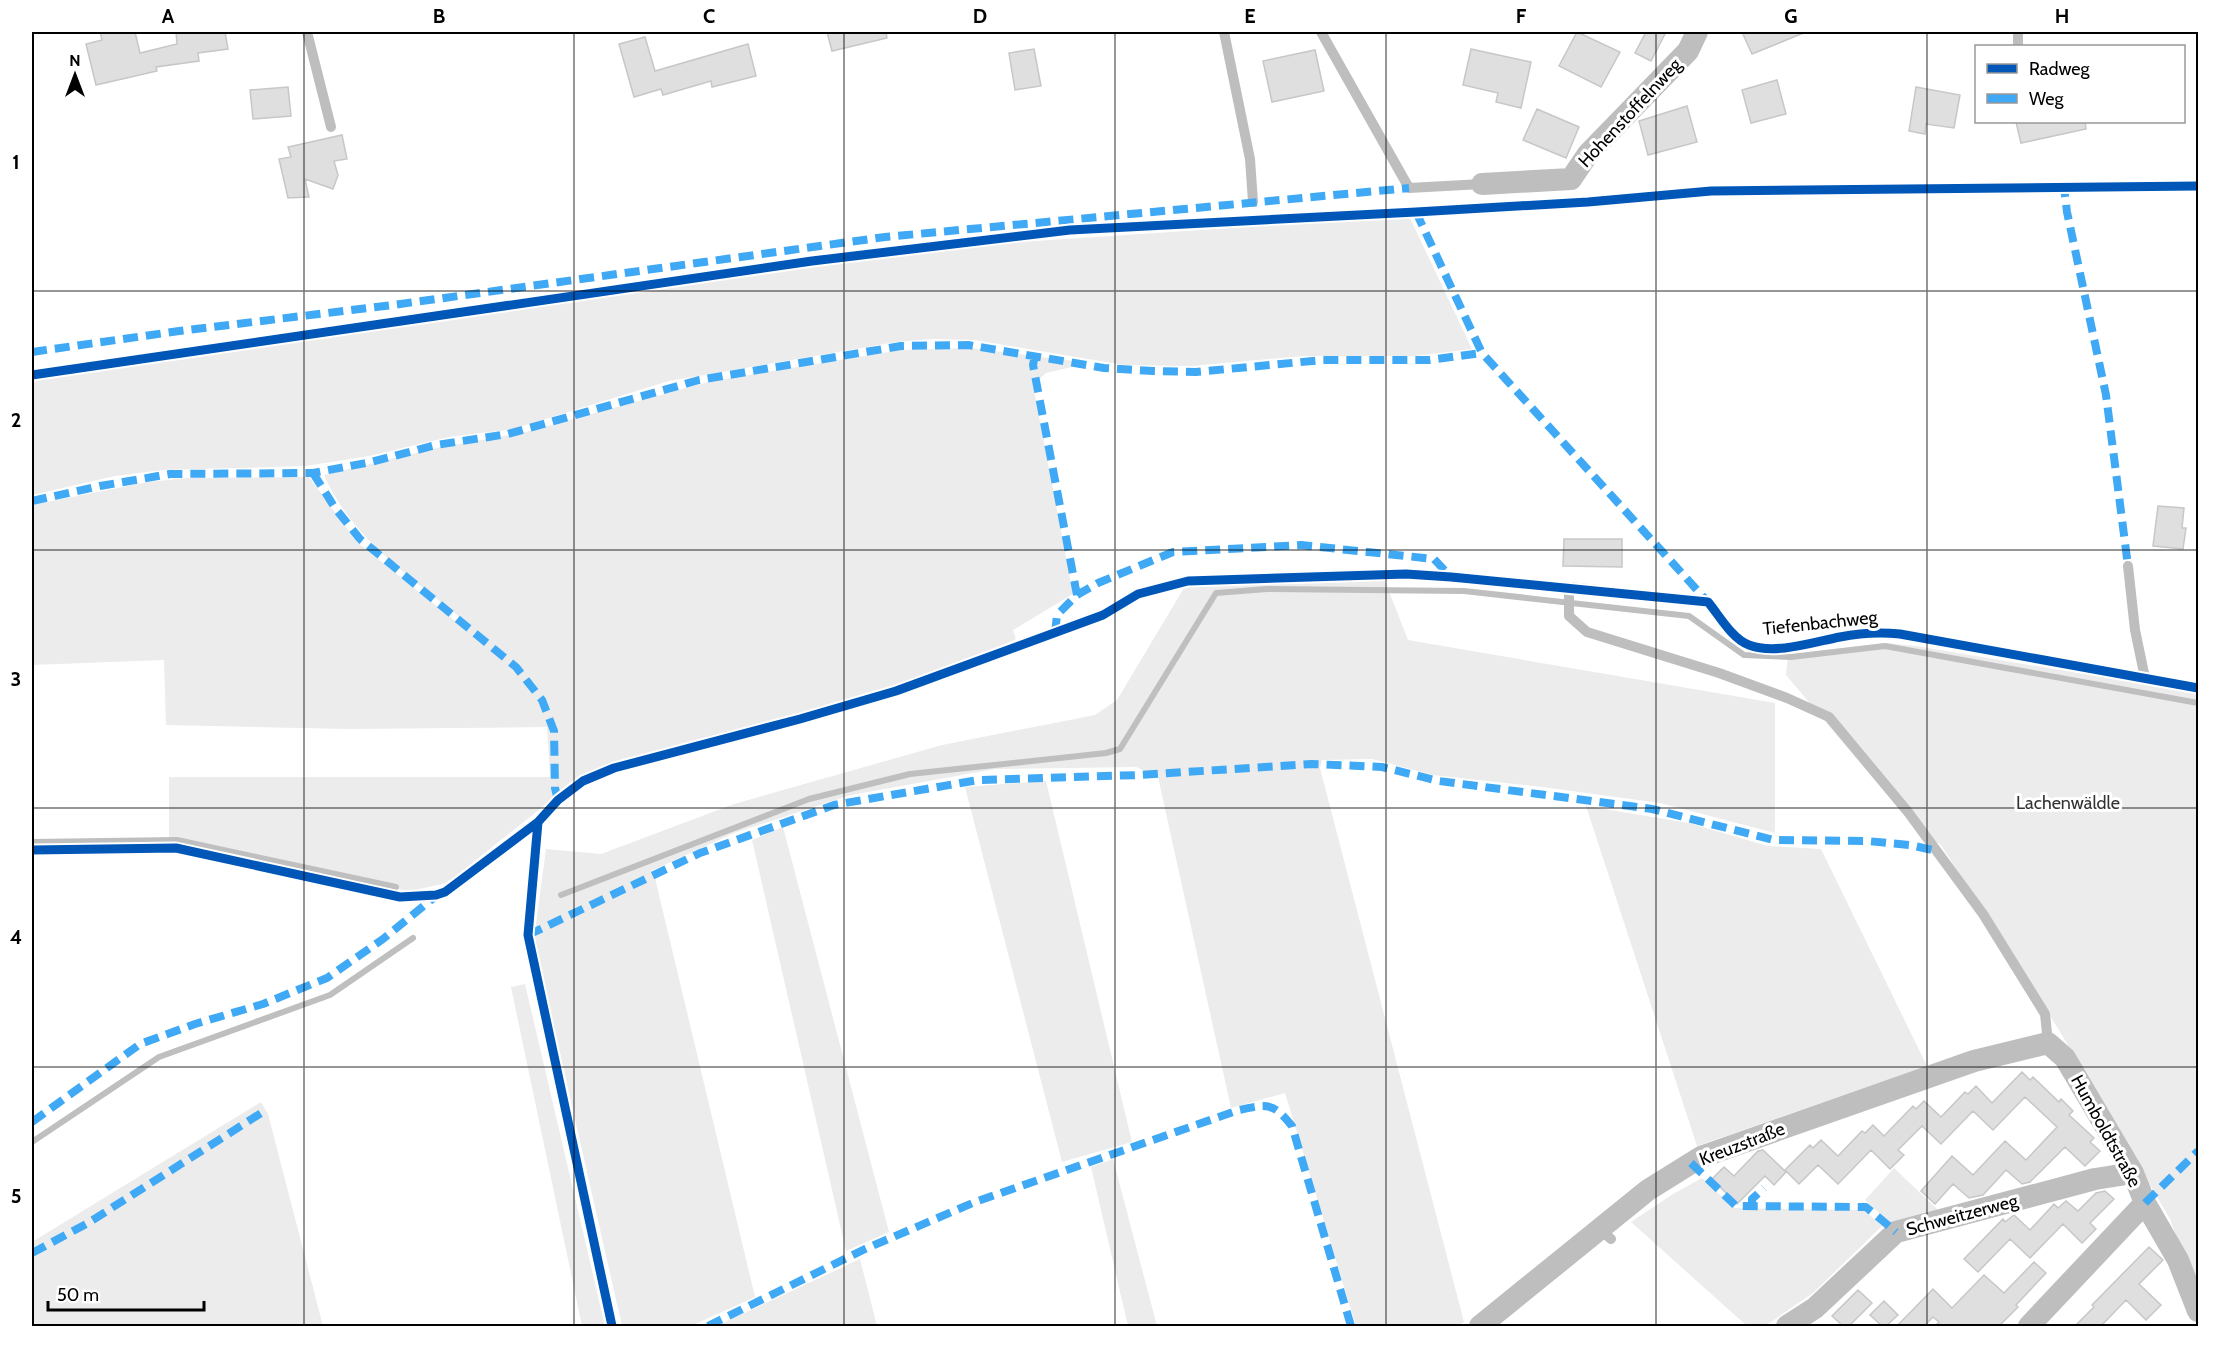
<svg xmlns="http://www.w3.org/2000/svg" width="2230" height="1358" viewBox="0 0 2230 1358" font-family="Cabin,sans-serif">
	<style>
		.green { fill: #ececec }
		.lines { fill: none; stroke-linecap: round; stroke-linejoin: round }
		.stream { stroke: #bfbfbf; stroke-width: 6 }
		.building { fill: #dfdfdf; stroke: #c7c7c7; stroke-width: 1.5 }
		.service { stroke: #bebebe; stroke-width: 10 }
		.minor { stroke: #bebebe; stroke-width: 22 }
		.quiet { stroke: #3fa9f5; stroke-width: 8; stroke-dasharray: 15 8; stroke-linecap: butt }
		.cycleway-casing { stroke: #fff; stroke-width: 13 }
		.cycleway { stroke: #0057b8; stroke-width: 9 }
		.grid { fill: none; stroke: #000; stroke-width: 1.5; stroke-opacity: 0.55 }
		.labels { text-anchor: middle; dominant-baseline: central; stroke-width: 6; stroke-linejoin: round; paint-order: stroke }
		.street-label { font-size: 18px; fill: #000; stroke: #fff }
		.park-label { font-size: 18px; fill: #333; stroke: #fff }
		.neatline { fill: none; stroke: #000; stroke-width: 2 }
		.grid-label { font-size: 20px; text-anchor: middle; font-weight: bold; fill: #000 }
	</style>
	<rect width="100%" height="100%" fill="#fff"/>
	<!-- green -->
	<path class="green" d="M1409 216 1472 349 1415 356H1304L1191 366 1124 365 974 340 932 339 896 342 669 381 513 429 449 437 369 456 306 466 163 470 115 476 32 495V379L480 313 976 245Z
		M971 348 1073 361 1072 367 1046 373 1033 385 1073 594 1013 630 1016 639 985 654 896 688 585 773 447 883 410 891 377 886 169 844V777H550L547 727 350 729 166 725 164 660 32 665V505L148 482 187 478 309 477 357 542 465 629 463 620C410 576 352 539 324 475L441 447 522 433 712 381 901 350Z
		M1383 576 1408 640 1775 703V833L1660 803 1542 787 1433 775 1372 759 1322 760 1320 768 1464 1322 1458 1326H1356L1285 1093 1231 1108 1158 777 1136 767 995 769 851 795 734 833 651 871 655 878 755 1297 691 1326H622L534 939 546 849 601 854 734 804 942 745 1095 715 1117 700 1187 583Z
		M1885 643 1916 646 2198 693V1295L2170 1219 2059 1030 1941 845 1915 828 1786 675 1788 655Z
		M1046 781 1132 1142 1062 1162 965 787Z
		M1586 806 1689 823 1768 846 1821 849 1927 1066 1697 1146Z
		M783 827 889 1232 846 1251 752 840Z
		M525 984 605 1326H582L511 987Z
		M261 1102 268 1114 323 1326H32V1242Z
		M1113 1159 1157 1326H1128L1091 1167Z
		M1894 1168 1938 1210 1890 1223 1865 1200Z
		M1702 1178 1734 1208 1864 1210 1882 1226 1813 1293 1765 1326H1747L1631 1222 1673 1194Z
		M860 1259 877 1326H715L721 1324Z"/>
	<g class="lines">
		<!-- stream -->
		<path class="stream" d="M32 842 177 840 396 887
			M561 895 809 799 910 774 1106 753 1120 749 1216 593 1267 589 1464 591 1689 616 1744 655 1791 657 1885 646 2198 703
			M32 1142 159 1057 330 995 413 938"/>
	</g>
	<!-- building -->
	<path class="building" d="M100 32H135L140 53 177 44 176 32H225L228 49 198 53 199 61 156 67 157 71 96 85 86 44 102 40Z
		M827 32H886L887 38 832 51Z
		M1577 32 1620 52 1601 87 1559 66Z
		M1646 32H1666L1651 61 1635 53Z
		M1742 32H1806L1752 54Z
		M645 37 655 71 748 44 756 76 712 87 711 81 663 95 661 89 634 97 619 44Z
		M1034 49 1041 86 1015 90 1009 53Z
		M1471 49 1531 62 1521 108 1496 102 1498 93 1463 85Z
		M1315 50 1324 91 1272 102 1263 61Z
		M1777 80 1786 114 1751 123 1742 90Z
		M288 87 291 116 253 119 250 90Z
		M1916 87 1960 95 1954 128 1926 124 1925 134 1909 131Z
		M1687 106 1697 142 1648 155 1639 121Z
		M1537 109 1579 127 1566 158 1523 140Z
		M2016 122H2085L2086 129 2021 143Z
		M342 135 347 159 334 161 338 175 333 189 305 179 309 197 288 198 279 159 291 157 288 147Z
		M2158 506 2184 508 2182 528H2186L2183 549 2153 546Z
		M1564 539H1622V567L1563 566Z
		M2022 1072 2030 1080 2033 1077 2059 1102 2061 1099 2073 1111 2069 1115 2094 1138 2090 1142 2100 1151 2085 1166 2065 1147 2030 1182 2022 1184 2006 1170 1983 1195 1969 1198 1953 1184 1935 1204 1921 1191 1952 1156 1973 1175 2005 1141 2026 1160 2057 1127 2025 1097 1993 1130 1973 1111 1941 1144 1922 1126 1898 1150 1904 1155 1890 1169 1871 1150 1838 1184 1818 1165 1799 1184 1785 1170 1810 1145 1813 1148 1821 1140 1838 1156 1862 1131 1865 1133 1873 1125 1884 1136 1913 1106 1916 1109 1924 1101 1941 1117 1965 1092 1968 1094 1976 1086 1992 1103Z
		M1763 1150 1786 1172 1774 1185 1765 1176 1737 1204 1712 1179 1724 1167 1734 1176 1758 1151Z
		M2105 1191 2114 1199 2090 1223 2096 1229 2082 1243 2063 1224 2030 1258 2010 1239 1978 1272 1964 1259 2003 1219 2005 1222 2014 1215 2030 1230 2054 1204 2058 1208 2066 1201 2078 1211 2096 1193Z
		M2149 1247 2163 1260 2139 1284 2161 1305 2146 1320 2126 1300 2101 1326H2075L2094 1307 2092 1305Z
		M2034 1262 2046 1273 2016 1305 2018 1307 1999 1326H1935L1939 1322 1933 1317 1924 1326H1897L1933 1289 1952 1308 1984 1275 2004 1293Z
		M1858 1290 1872 1303 1849 1326H1843L1832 1316Z
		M1884 1301 1898 1315 1886 1326H1882L1870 1315Z"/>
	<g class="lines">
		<!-- service -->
		<path class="service" d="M307 32 331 127
			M1224 32 1250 159 1253 202
			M1321 32 1409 188 1482 184
			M2018 46V32
			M2128 566 2135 630 2145 678
			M2048 1043 2045 1014 1983 914 1908 812 1829 717 1787 698 1719 673 1587 632 1569 616V587L1708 602C1719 615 1732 639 1749 645 1775 655 1814 642 1840 637 1860 633 1880 632 1900 634L2198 688
			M1600 1229 1611 1239"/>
		<!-- minor -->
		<path class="minor" d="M1482 184 1571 179 1588 154 1688 51 1697 32
			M1480 1326 1648 1190 1701 1157 1974 1061 2048 1043 2065 1058 2133 1173 2145 1203 2178 1260 2198 1311
			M1787 1326 1815 1308 1896 1232 2095 1179 2133 1173
			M2029 1326 2145 1203"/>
		<!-- quiet -->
		<path class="quiet" d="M2059 187H2064L2067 212 2106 395 2128 566
			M1416 212 1482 353 1708 602
			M32 352 179 331 393 305 885 237 1409 188
			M1035 355 1033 365 1077 595
			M313 473 335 508 360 539 516 667 542 700 554 731 555 788 558 800
			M32 501 100 486 170 474 313 473 371 462 436 445 508 434 699 380 901 346 968 345 1104 368 1153 371 1196 372 1323 360H1428L1482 353
			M1055 633 1057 615 1077 595 1098 583 1173 552 1301 545 1434 559 1451 577
			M528 935 700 853 834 805 978 780 1139 775 1312 764 1382 767 1439 781 1652 809 1774 840 1867 841 1910 845 1937 851
			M32 1122 140 1044 195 1024 263 1004 327 978 383 939 436 896
			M1691 1163 1736 1206 1866 1207 1896 1232
			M2145 1203 2198 1151
			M1752 1206V1199L1764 1188
			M32 1253 88 1223 266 1110
			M708 1326 865 1249 975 1202 1239 1110C1267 1104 1273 1102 1292 1126L1351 1326"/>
		<!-- cycleway casing -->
		<g class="cycleway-casing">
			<path id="cycleway" d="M32 375 812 261 1070 230 1416 212 1588 202 1711 191 2198 186
				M538 822 528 935 612 1326
				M32 850 176 848 400 897 436 895 445 892 538 822 558 800 583 781 614 768 800 719 896 691 1103 615 1138 594 1188 581 1406 574 1451 577 1708 602C1719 615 1732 639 1749 645 1775 655 1814 642 1840 637 1860 633 1880 632 1900 634L2198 688"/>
		</g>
		<!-- cycleway -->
		<use href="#cycleway" class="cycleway"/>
	</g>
	<!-- grid -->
	<path class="grid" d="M304 32V1326M574 32V1326M844 32V1326M1115 32V1326M1386 32V1326M1656 32V1326M1927 32V1326M32 291H2198M32 550H2198M32 808H2198M32 1067H2198"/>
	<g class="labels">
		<!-- street labels -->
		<g class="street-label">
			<text transform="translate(1630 113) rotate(-47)">Hohenstoffelnweg</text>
			<text transform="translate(1820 623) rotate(-6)">Tiefenbachweg</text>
			<text transform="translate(2106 1131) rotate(61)">Humboldtstraße</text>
			<text transform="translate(1742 1144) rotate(-21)">Kreuzstraße</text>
			<text transform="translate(1962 1215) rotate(-15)">Schweitzerweg</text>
		</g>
		<!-- park labels -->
		<g class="park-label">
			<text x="2068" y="803">Lachenwäldle</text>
		</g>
	</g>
	<!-- border -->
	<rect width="2230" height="1358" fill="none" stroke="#ffffff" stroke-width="66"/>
	<!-- legend -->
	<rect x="1975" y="45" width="210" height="78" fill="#ffffff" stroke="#999999" stroke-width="1.5"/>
	<rect x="1987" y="64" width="30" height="9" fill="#0057b8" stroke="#999999" stroke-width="1.5"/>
	<text x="2029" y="75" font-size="18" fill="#000000">Radweg</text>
	<rect x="1987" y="94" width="30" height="9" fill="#3fa9f5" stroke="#999999" stroke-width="1.5"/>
	<text x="2029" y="105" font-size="18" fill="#000000">Weg</text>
	<!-- north arrow -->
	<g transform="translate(75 75)" stroke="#ffffff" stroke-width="4.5" paint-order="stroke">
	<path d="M0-4.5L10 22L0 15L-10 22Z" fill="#000000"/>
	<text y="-9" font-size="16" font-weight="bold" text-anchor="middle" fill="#000000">N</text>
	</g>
	<!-- scale -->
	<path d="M48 1301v9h156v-9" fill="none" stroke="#000000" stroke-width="3"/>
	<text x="57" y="1301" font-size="18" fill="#000000" stroke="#ffffff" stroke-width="4.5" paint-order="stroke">50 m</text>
	<rect x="33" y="33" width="2164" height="1292" class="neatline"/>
	<g class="grid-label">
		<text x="168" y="23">A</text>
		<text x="439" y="23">B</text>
		<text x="709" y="23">C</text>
		<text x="980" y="23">D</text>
		<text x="1250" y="23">E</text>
		<text x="1521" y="23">F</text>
		<text x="1791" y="23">G</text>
		<text x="2062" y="23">H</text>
		<text x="16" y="169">1</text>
		<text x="16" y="427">2</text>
		<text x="16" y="686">3</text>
		<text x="16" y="944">4</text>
		<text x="16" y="1203">5</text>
	</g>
</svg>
